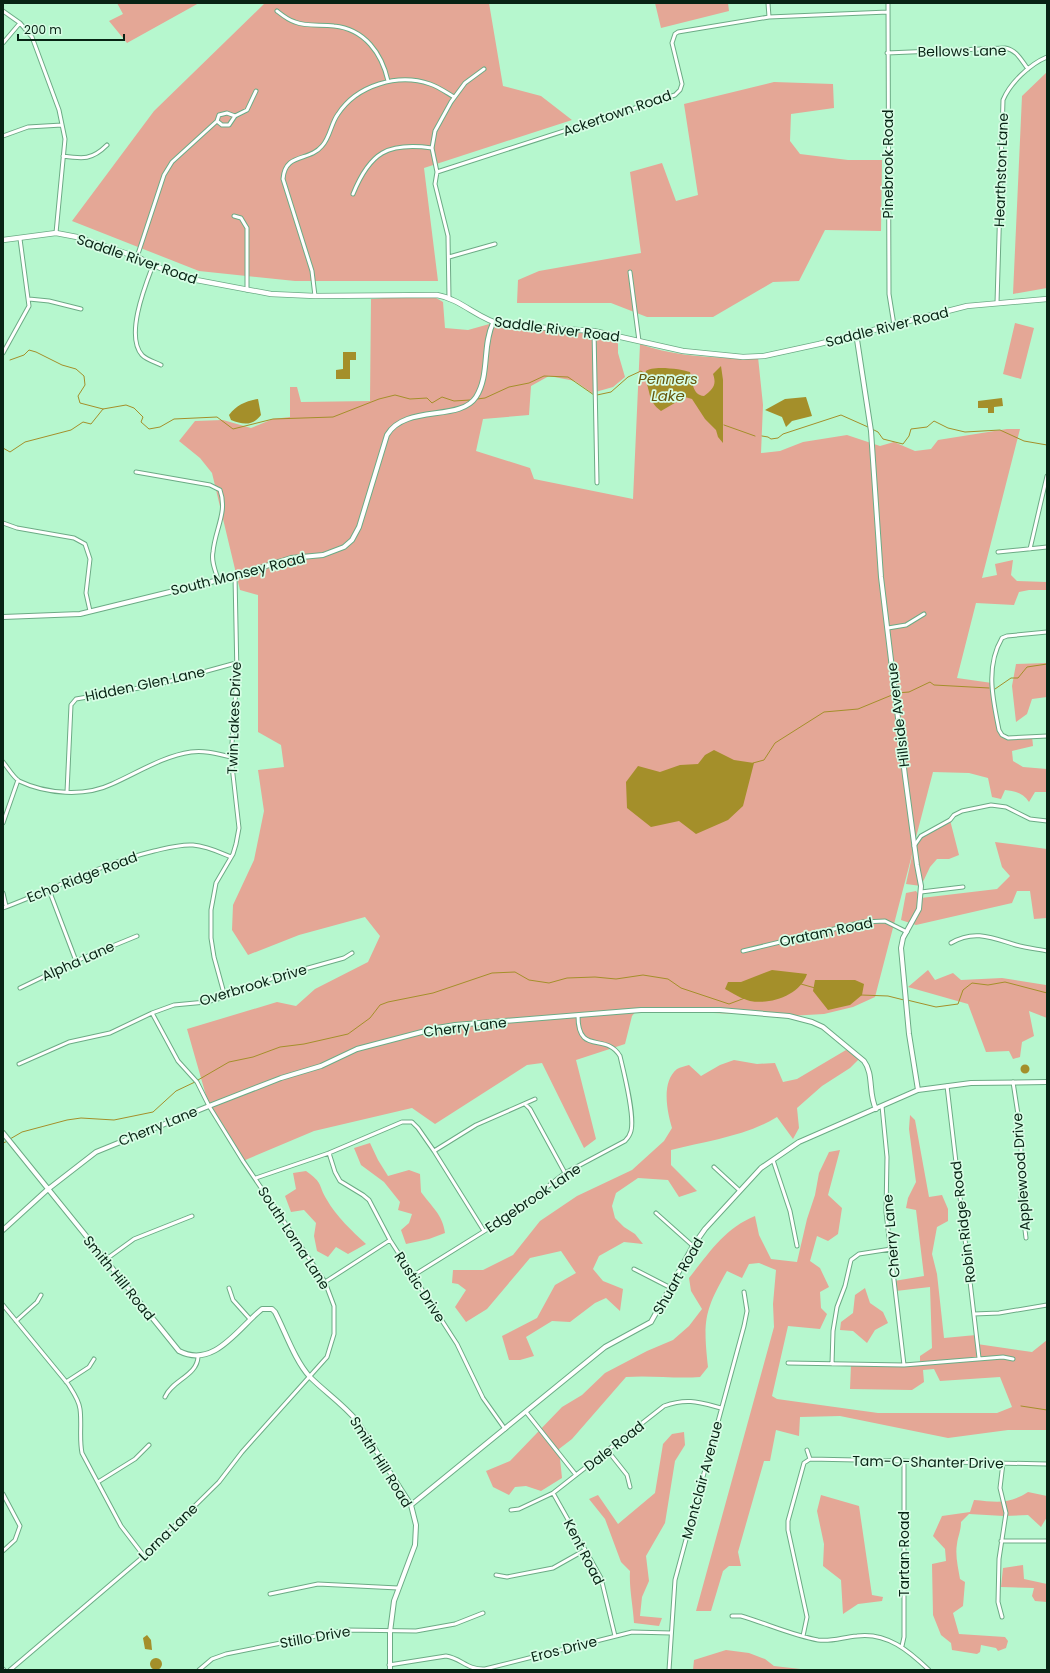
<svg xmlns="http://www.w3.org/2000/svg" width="1050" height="1673" viewBox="0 0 1050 1673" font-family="Poppins,sans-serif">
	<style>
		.green { fill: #e4a796 }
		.water { fill: #a48f2a }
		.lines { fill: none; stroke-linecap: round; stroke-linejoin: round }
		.stream { stroke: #a48f2a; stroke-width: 1 }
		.minor-casing { stroke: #6cab85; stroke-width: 5 }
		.tertiary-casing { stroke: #6cab85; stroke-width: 6 }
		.secondary-casing { stroke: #6cab85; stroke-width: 6 }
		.minor { stroke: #fff; stroke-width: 3 }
		.tertiary { stroke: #fff; stroke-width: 4 }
		.secondary { stroke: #fff; stroke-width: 4.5 }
		.labels { text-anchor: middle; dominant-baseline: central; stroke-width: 3.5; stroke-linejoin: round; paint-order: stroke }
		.street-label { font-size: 14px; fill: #082314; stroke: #d7fde5 }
		.water-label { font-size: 15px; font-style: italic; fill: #65560c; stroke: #d7fde5 }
	</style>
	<rect width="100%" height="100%" fill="#b6f7ce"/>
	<!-- green -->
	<path class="green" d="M117 3H199L127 43 109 21 123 14Z
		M265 3H489L503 86 541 96 572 120 424 168 438 281H295L199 271 72 221 154 111Z
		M655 3H728L729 11 661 28Z
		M1047 72V288L1013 294 1022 96Z
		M774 82 833 84 834 108 791 114 790 141 800 154 848 160H882L881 231 825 230 799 281 773 282 713 317H647L611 303H517L518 280 539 271 641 253 630 172 662 163 676 201 698 195 684 104Z
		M422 295H431L443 302 445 328 468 330 493 323 618 336V353L625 377 613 387 592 393 575 381 549 376 531 386 529 415 483 419 476 451 530 468 534 479 633 499 640 344C675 357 722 359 758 357L763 405 761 453 780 451 803 442 847 435 880 446 894 442 915 451 931 449 938 440 1007 429H1020L982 578 997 575 995 564 1013 560 1011 575 1017 581 1047 582V590H1029L1019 592 1014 605 976 603 957 678 992 683 999 730C1006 741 1020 737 1032 736L1033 746 1012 751 1013 761 1023 767 1047 769V792H1035L1029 802C1023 793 1015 791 1005 790L1001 799 992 797 988 778 969 773 933 772 914 845 921 836 950 820 959 855 949 859H937L930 867 921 886 906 884 914 847 875 997 853 1007 824 1014 789 1016 637 1010 632 1016 625 1044 576 1060 596 1139 584 1148 542 1063 527 1065 435 1124 412 1108 314 1131 243 1161 209 1106 187 1029 277 1002 296 1006 315 989 368 962 380 936 365 917 299 935 248 955 232 930 233 905 254 860 264 811 258 770 284 767 281 745 258 732V595L240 590 212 473 200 458 179 441 195 421 223 420 251 428 273 419 290 417V387H297L301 402 370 401 371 299Z
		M1015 323 1034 328 1021 379 1003 374Z
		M1047 663V697L1032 699 1027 714 1016 722 1012 686 1016 664Z
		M995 842 1047 849V918L1034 919 1030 891H1017L1012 903 916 925 901 920 906 893 916 891 921 898 997 889 1010 876 1002 867Z
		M928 970 935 980 953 973 961 980 1002 978 1046 985 1047 1018 1029 1011 1034 1036 1022 1042 1020 1057 1013 1059 1009 1051 986 1052 968 1004 908 987Z
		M846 1050 861 1057 850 1068 822 1086 797 1108 799 1128 793 1139 777 1117C746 1136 706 1141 671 1150V1165L697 1191 679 1197 668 1180 638 1178 616 1193 612 1206 615 1218 624 1227 635 1234 643 1244 624 1242 599 1256 593 1269 603 1281 623 1289 620 1311 606 1298 595 1303 570 1322 552 1321 526 1337 534 1356 520 1360H509L502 1336 537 1318 555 1285 576 1273 561 1251 530 1258 487 1309 466 1322 455 1307 466 1290 458 1284 452 1283 453 1270H483L513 1255 540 1221 577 1196 632 1170 664 1141 672 1128C667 1111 661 1082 677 1069 680 1067 686 1066 689 1065L701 1076 720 1065 734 1060 757 1064 775 1063 783 1082 797 1079Z
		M910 1115 915 1120 929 1197 942 1195 948 1209V1221L937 1227 932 1254 937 1274 944 1338 976 1335 977 1344 1032 1352 1047 1340V1430H1008L948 1438 840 1416 800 1417 799 1436 776 1430 770 1461H764L738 1552 741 1566H729L723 1571 711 1611H696L774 1327 773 1304 776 1270 759 1263 749 1264 742 1278 727 1271C704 1311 703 1321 708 1367L700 1377C675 1379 651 1375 626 1377L572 1439 559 1449 562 1478 541 1491 526 1486 515 1487 509 1495 493 1487 486 1471 510 1461 562 1407 582 1395 605 1373 647 1351 673 1340 689 1326 702 1309 691 1291 689 1278C709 1253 725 1228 755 1216L759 1235 771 1259 797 1262 807 1219 815 1195 819 1173 829 1152 840 1150 828 1195 842 1208 838 1234 828 1241 817 1236 810 1261 820 1268 829 1287 820 1292 821 1308 827 1314 820 1329 788 1326 772 1396 777 1399 878 1413H997L1012 1407 1000 1377 940 1381 934 1369 923 1370 924 1382 912 1390 850 1389 851 1365 920 1362V1356L932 1348 930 1287 896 1291 894 1281 924 1276 916 1210 906 1208 908 1198 916 1182 909 1129Z
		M370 1143 378 1160 388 1176 409 1170 420 1174 421 1192C431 1206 443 1215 445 1233L429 1239 406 1244 401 1230 409 1223 412 1214 398 1210 400 1202 384 1182 361 1165 354 1148Z
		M306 1171C324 1184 317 1183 327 1200 336 1216 352 1231 366 1244L348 1254 336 1247 328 1257 317 1251 314 1236 316 1223 304 1210 291 1212 285 1196 296 1189 293 1173Z
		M865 1288 870 1303 883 1312 888 1323 875 1330 867 1343 853 1331 840 1330 841 1322 853 1313 855 1295Z
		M684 1432 685 1445 675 1461 665 1523 646 1556 649 1581 642 1597 640 1616 662 1618 659 1626 634 1623C633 1605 629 1589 630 1571L621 1562 605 1519 589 1499 598 1495 618 1524 655 1493 663 1444 672 1434Z
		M1028 1492 1047 1496V1517L1041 1527 1028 1515 1004 1516 969 1514 961 1522C961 1531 958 1536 957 1544 955 1555 958 1567 960 1579L965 1582 963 1606 953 1613 959 1634 1005 1637 1008 1641 1006 1648 998 1651 996 1648 981 1645 980 1652 977 1654 952 1650 951 1643 941 1635 933 1615 932 1564 946 1561 945 1549 933 1536 942 1516 970 1512 974 1500C996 1502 1008 1505 1028 1492Z
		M821 1495 859 1506 872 1595 883 1597 882 1601 858 1604 843 1614 841 1580 823 1566 824 1544 817 1511Z
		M1023 1565 1024 1579 1047 1584V1602L1035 1601 1032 1596 1034 1588 1001 1587 1003 1568Z
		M726 1650 749 1653 765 1659 774 1666 809 1670H693L694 1660Z"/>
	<!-- water -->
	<path class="water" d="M343 352H356V360H350V379H336V370L343 369Z
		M721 366 723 380V443L718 437 716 430 705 419 692 399 685 397 661 411C647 401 651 390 644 377 645 375 645 373 646 371 652 365 683 369 690 372 693 382 692 395 704 396 713 389 717 385 713 374Z
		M806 397 812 416 792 421 786 427 782 417 765 410 785 399Z
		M1002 398 1003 406 994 407V413H988V408H978V401Z
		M258 399 261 415C253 426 243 425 231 420L229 415C237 405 246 401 258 399Z
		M714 750 734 760 754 763 743 806 728 820 696 834 679 821 651 827 627 808 626 782 638 766 660 772 680 765 698 764 705 755Z
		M772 970 807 974C800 995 771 1005 750 1001 742 999 732 993 725 989L728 982H741Z
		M815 980H855L864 984 862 995 850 1005 828 1010 813 991Z
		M1020.5 1069a4.5 4.5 0 1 1 9 0a4.5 4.5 0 1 1-9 0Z
		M147 1635 151 1640 152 1650 145 1649 143 1638Z
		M150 1664a6 6 0 1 1 12 0a6 6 0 1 1-12 0Z"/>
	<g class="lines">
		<!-- stream -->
		<path class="stream" d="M10 360 24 355 29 350 36 352 62 365 76 369 84 376 85 385 78 396 80 403 103 409
			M597 395 611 392 628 377 641 371 645 374
			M477 399 485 398 509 387 529 383 544 376 568 377 594 395
			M724 425 755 436
			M872 429 878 432 883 439 903 444 909 436 911 429 927 427 934 421 948 428 965 432 1000 430 1024 441 1047 445
			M762 436 768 437 771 439 778 438 783 434 841 415 868 427
			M3 448 10 452 25 442 71 430 83 422 91 424 103 409 126 405 134 408 143 417 141 422 149 429 160 427 174 419 217 417 233 429 273 419 333 417 379 399 395 395 410 399 427 398 432 403 442 397 454 401 470 400
			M995 689 1011 678H1018L1027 667 1047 664
			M897 693 909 692 930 682 934 685 989 688
			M753 763 764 760 775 743 824 712 858 709 892 695
			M801 984 815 988
			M861 995 888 996 904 1000
			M907 1000 936 1007 958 1004 963 990 972 983 988 985 1005 982 1047 993
			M198 1080 229 1062 253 1057 280 1047 304 1044 348 1034 370 1018 380 1005 388 1002 433 993 492 973 515 972 529 980 549 983 567 978 595 977 616 979 643 975 668 979 681 988 729 1004 745 998
			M10 1139 22 1132 67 1120 81 1118 114 1120 153 1112 176 1091 195 1082
			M3 1143 8 1141
			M1021 1406 1047 1410"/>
		<!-- minor casing -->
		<g class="minor-casing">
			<path id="minor" d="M768 3 769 17
				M888 3 889 294 894 325
				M3 11 20 23 32 37 59 110 65 139 56 233
				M277 11C282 15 288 20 295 22 307 27 321 24 334 26 365 29 382 54 388 81
				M3 43 20 23
				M887 53 1005 48C1017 50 1021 60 1028 69
				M217 121 222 125H229L235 116
				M3 136 28 127 62 125
				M63 156C83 159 92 160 107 145
				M437 172 432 148 435 131 451 102 465 83 484 69
				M353 194C370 152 388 142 432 148
				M234 216 241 218 247 228V290
				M137 257 164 175 172 162 217 121 219 115 227 113 235 116 247 110 256 91
				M449 257 495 244
				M153 265C145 286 125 336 142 355 147 360 155 362 161 365
				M630 272 639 341
				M315 296 312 271 283 179C285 152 309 162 322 146 330 138 331 123 338 114 357 85 398 73 430 84 439 87 447 93 454 97
				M449 298 448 236 435 184 437 172 675 95 680 90 682 84 672 43 675 34 678 32 769 17 888 12
				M29 299 49 301 81 309
				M997 303 1003 100C1010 83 1030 64 1047 57
				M594 331 597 483
				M3 353 29 306 20 239
				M136 472 210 485 220 490C228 512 215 529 213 552 211 561 215 570 218 579
				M3 523 17 528 74 538 85 544 90 559 86 593 90 611
				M1030 549 1047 476
				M998 552 1047 547
				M888 628 906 625 924 614
				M1047 632 1007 636 1002 638C985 667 993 700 999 730L1002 735 1008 738 1047 736
				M3 762C8 768 13 777 19 781 46 794 85 797 112 784 137 773 163 756 191 752 205 750 218 754 231 757
				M67 792 71 705 76 699 156 685 236 663
				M3 823 18 780
				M914 846 921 836 950 820 954 815 962 811 991 805 1006 807 1030 819 1047 821
				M49 890 76 961
				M921 892 963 887
				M3 893 6 906
				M3 908C54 889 101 864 154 851 167 848 180 844 193 845 207 846 219 852 231 857
				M951 943C974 929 993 938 1016 945 1026 948 1037 949 1047 951
				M743 951 863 922 885 921 907 932
				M20 988 76 961 137 936
				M225 997 214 957 211 938V910L216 883 233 854 236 844 239 828 231 757 237 676 235 576
				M19 1064 69 1042 110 1033 152 1013 174 1005 206 1002 225 997 276 977 344 958 352 953
				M1013 1082 1021 1134V1197L1026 1238
				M947 1086 979 1358
				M525 1104 530 1109 565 1173
				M882 1106 887 1157 886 1212 904 1365
				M434 1151 476 1125 535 1099
				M329 1153 335 1172 340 1181 363 1195 369 1200 390 1240 457 1344 483 1398 505 1429
				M773 1160 790 1211 797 1246
				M714 1167 739 1190
				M256 1178 329 1153 402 1122H412L418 1128 434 1151 484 1231
				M656 1213 693 1246
				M105 1260 134 1239 192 1216
				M634 1269 671 1288
				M414 1275 515 1212 565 1173 625 1141C628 1138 630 1135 631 1131 635 1115 624 1073 620 1056 606 1032 578 1056 578 1016
				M325 1282 390 1240
				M229 1288 233 1300 250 1319
				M3 1305 68 1384C73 1392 79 1400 80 1409 82 1424 79 1438 82 1453L121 1526 144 1556
				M974 1314 999 1313 1047 1305
				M16 1321 37 1302 41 1295
				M788 1363 904 1365 1003 1357 1013 1359
				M832 1364 833 1331 837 1307 845 1286 851 1260 859 1254 891 1249
				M66 1382 89 1367 94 1359
				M165 1397C172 1380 197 1376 198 1357
				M526 1412 576 1475
				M608 1451 627 1475 630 1487
				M810 1459 1047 1464
				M98 1482 135 1459 149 1445
				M553 1493 601 1578 615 1636
				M3 1494 20 1526 15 1540 3 1551
				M511 1510 519 1509 553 1493 664 1406C687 1398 698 1402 721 1408
				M1001 1541H1047
				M496 1575 507 1577 553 1568 585 1550
				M270 1594 318 1584 398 1588
				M732 1616H741C765 1623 794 1636 818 1640 832 1642 843 1637 857 1636 887 1632 909 1651 929 1670
				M1002 1617 998 1602 999 1559 1006 1513 1000 1488 1003 1463
				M803 1636 807 1617 788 1530V1521L804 1463 810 1459 807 1450
				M902 1646 904 1637V1461
				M389 1665 446 1656C461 1658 467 1670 485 1669L632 1632 671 1633
				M3 1669 4 1670
				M10 1670 144 1556 219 1482 242 1452 327 1357 334 1334V1306L325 1282 243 1161 209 1106 197 1082 178 1061 152 1013
				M199 1670 212 1659 226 1654 346 1630 416 1631 455 1624 483 1613
				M669 1670 675 1580 744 1326 747 1311 744 1292"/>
		</g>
		<!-- tertiary casing -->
		<g class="tertiary-casing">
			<path id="tertiary" d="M856 333 871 431 881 577 905 776 917 865 921 886 919 909 903 938 901 948 909 1034 918 1090
				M3 617 80 614 235 576 291 558 323 555 344 547 352 540 359 527 387 435C405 404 460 422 476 397 490 375 482 346 493 323
				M3 1133 179 1351C214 1369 238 1328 262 1309H272L275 1312C285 1331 295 1361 310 1377 325 1392 343 1404 357 1421L411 1505 416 1525 415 1545 394 1601 390 1632V1670
				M3 1230 47 1190 96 1152 209 1106 281 1078 321 1066 357 1049 437 1028 455 1025 641 1010H720L789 1016 812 1022 823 1027 864 1061C874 1074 868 1094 876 1109
				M411 1505 605 1347 651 1322 693 1246 705 1229 761 1168 799 1142 918 1090 971 1083 1047 1082"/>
		</g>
		<!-- secondary casing -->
		<g class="secondary-casing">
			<path id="secondary" d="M3 240 56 233 77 237 137 257 173 274 191 279 271 294 315 296 437 295C461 299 479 320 503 325L594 331 683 351 743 357 764 356 819 344 967 306 1047 299"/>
		</g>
		<!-- minor -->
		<use href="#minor" class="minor"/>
		<!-- tertiary -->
		<use href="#tertiary" class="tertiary"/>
		<!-- secondary -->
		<use href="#secondary" class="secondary"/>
	</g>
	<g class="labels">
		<!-- street labels -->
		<g class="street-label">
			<text transform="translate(962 51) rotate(-1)">Bellows Lane</text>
			<text transform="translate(617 113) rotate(-19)">Ackertown Road</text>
			<text transform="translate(888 164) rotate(-90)">Pinebrook Road</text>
			<text transform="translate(1001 170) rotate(-88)">Hearthston Lane</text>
			<text transform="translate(137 259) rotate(19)">Saddle River Road</text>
			<text transform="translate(887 327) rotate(-14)">Saddle River Road</text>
			<text transform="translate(557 329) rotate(7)">Saddle River Road</text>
			<text transform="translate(238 574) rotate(-14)">South Monsey Road</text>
			<text transform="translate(145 684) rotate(-12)">Hidden Glen Lane</text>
			<text transform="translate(898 715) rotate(-97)">Hillside Avenue</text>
			<text transform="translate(234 718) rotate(-88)">Twin Lakes Drive</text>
			<text transform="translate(82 877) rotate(-21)">Echo Ridge Road</text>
			<text transform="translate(826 932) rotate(-12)">Oratam Road</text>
			<text transform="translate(78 961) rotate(-24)">Alpha Lane</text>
			<text transform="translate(253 985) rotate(-17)">Overbrook Drive</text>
			<text transform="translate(465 1027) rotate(-7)">Cherry Lane</text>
			<text transform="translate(158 1126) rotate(-22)">Cherry Lane</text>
			<text transform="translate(1021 1172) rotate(-94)">Applewood Drive</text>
			<text transform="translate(533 1198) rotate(-34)">Edgebrook Lane</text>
			<text transform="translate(963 1222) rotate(-97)">Robin Ridge Road</text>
			<text transform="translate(891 1236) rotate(-95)">Cherry Lane</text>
			<text transform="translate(294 1238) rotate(57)">South Lorna Lane</text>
			<text transform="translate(678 1276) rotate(-60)">Shuart Road</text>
			<text transform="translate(119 1278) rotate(51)">Smith Hill Road</text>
			<text transform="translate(420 1287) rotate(57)">Rustic Drive</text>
			<text transform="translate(614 1446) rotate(-38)">Dale Road</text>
			<text transform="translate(381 1462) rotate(58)">Smith Hill Road</text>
			<text transform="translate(928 1462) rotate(1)">Tam-O-Shanter Drive</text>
			<text transform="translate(702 1480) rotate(-75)">Montclair Avenue</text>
			<text transform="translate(168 1532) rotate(-44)">Lorna Lane</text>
			<text transform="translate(584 1552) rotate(63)">Kent Road</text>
			<text transform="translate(904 1554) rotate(-90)">Tartan Road</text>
			<text transform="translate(315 1637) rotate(-10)">Stillo Drive</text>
			<text transform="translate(564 1649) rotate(-14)">Eros Drive</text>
		</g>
		<!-- water labels -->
		<g class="water-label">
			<text x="668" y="378">Penners<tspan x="668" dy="17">Lake</tspan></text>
		</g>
	</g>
	<!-- border -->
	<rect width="1050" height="1673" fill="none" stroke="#082314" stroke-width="8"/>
	<!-- scale -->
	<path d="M18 34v6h106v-6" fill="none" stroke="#082314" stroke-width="2"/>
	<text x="24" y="34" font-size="12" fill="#082314" stroke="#d7fde5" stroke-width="3" paint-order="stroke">200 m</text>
</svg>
